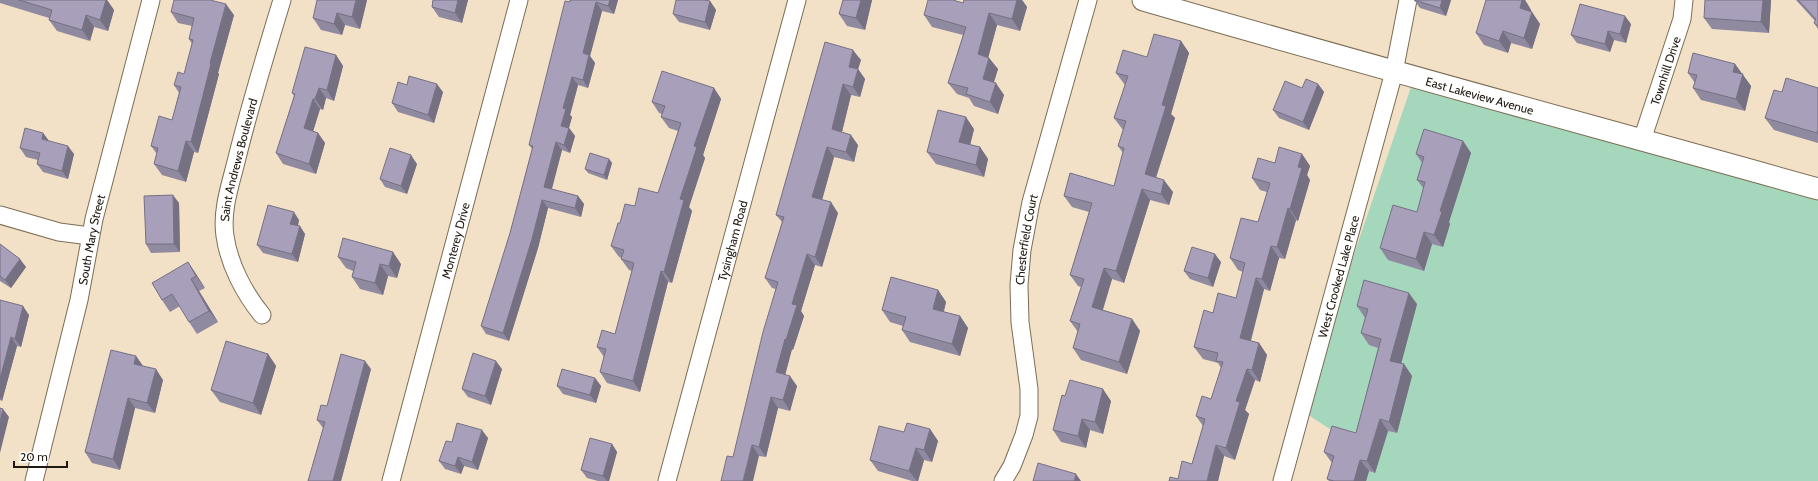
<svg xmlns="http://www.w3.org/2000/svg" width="1818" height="481" viewBox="0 0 1818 481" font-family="Cabin,sans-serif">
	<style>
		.green { fill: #a5d7bc }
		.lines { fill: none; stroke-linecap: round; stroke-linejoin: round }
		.minor-casing { stroke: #7c6d55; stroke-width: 19 }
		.tertiary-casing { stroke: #7c6d55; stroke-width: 23 }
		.minor { stroke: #fff; stroke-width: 17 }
		.tertiary { stroke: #fff; stroke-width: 21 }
		.wall { fill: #908aa1 }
		.shaded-wall { fill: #767083 }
		.building { fill: #a8a0bb; stroke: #767083 }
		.labels { text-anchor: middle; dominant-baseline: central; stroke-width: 3; stroke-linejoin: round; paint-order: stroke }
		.street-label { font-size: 12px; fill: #1f190f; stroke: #fff }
	</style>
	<rect width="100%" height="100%" fill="#f2e1c6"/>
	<!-- green -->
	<path class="green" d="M1411 87 1818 200V481H1365L1354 445 1301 410Z"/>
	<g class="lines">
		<!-- minor casing -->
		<g class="minor-casing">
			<g id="minor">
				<path id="s1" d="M1642 140 1682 19 1684 0"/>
				<path d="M0 215 59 232 90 236"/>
				<path id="s2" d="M262 315C244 293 229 264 225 236 221 210 231 183 237 158 250 105 266 53 282 0"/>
				<path id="s3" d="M34 481 79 300 94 219 151 0"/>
				<path id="s4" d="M391 481 519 0"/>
				<path id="s5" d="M667 481 797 0"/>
				<path id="s6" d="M1003 481 1012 466 1024 435 1029 416V389L1020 322 1019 285 1022 250 1031 202 1088 0"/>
				<path id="s7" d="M1282 481 1394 72 1408 0"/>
			</g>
		</g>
		<!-- tertiary casing -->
		<g class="tertiary-casing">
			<g id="tertiary">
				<path id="s8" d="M1143 0C1367 65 1593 126 1818 189"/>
			</g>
		</g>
		<!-- minor -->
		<use href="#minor" class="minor"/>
		<!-- tertiary -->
		<use href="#tertiary" class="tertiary"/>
	</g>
	<!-- wall -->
	<path class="wall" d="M0 0H107L114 10 108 31 94 27 90 41 57 31 49 20V18L0 3Z
		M367 0 360 29 345 25 342 35 321 30 313 18Z
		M433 0H468L462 23 439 17 432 7Z
		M570 0H618L614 14 602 11 590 56 595 63 588 88 578 85 570 115 572 117 569 128 575 136 570 153 562 150 552 189 578 196 584 204 581 217 548 208 538 248 509 341 486 334 481 326 510 233 532 149 529 145Z
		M843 0H872L865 30 847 26 839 14Z
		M964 0H1022L1027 7 1020 31 997 25 988 57 989 58 998 69 994 82 1004 95 998 114 974 106 969 98 957 94 948 83 963 35 932 27 924 15 963 3Z
		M1414 0H1451L1446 16 1420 8Z
		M1486 0H1525L1531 10V11L1540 24 1532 49 1511 43 1508 53 1484 45 1476 33Z
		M1771 0 1769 33 1712 29 1704 18Z
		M1796 0H1818V29L1814 23 1815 21Z
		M710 1 716 10 710 30 679 22 673 14Z
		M171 12 234 15 218 73 219 74 198 153 194 152 186 182 162 175 154 164 157 154 151 146 172 120 179 93 174 85 184 74 192 44 189 39 192 26 178 23Z
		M1631 24 1626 43 1614 40 1610 52 1577 43 1571 35Z
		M1181 41 1189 53 1171 114 1175 118 1156 178 1173 192 1169 205 1150 200 1124 283 1112 279 1103 310 1132 319 1140 331 1127 374 1081 360 1073 348 1078 332 1070 321 1081 287 1078 286 1070 275 1089 212 1072 207 1064 196 1114 186 1123 153 1118 146 1123 130 1114 118 1125 85 1116 73 1147 57Z
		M825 42 861 60 858 69 865 79 860 97 851 95 842 132 858 145 854 162 834 157 822 200 838 213 822 267 815 265 801 311 804 316 793 350 792 349 785 375 797 386 790 411 778 408 766 457 759 456 733 457 776 289 772 288 765 278 782 222 776 215Z
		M336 55 343 66 334 101 326 98 323 110 320 109 313 131 318 133 325 143 316 174 283 164 276 153 294 96 292 93Z
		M1735 64 1751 86 1745 111 1701 100 1693 88 1695 83 1688 73Z
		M1318 84 1324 92 1309 130 1279 118 1273 110 1302 88Z
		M407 85 443 92 434 123 398 112 392 103Z
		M714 88 721 99 703 155 705 158 689 207 692 211 672 283 668 282 640 392 607 383 600 372 604 357 597 347 615 334 632 271 629 270 621 259 622 258 619 257 611 246 620 223 635 206 658 193 678 131 669 128 661 117 662 114 659 113 652 102Z
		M1818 88V143L1774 130 1765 118 1782 92Z
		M974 129 970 145 980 147 988 159 984 177 936 164 927 152Z
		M43 133 49 141 74 154 68 179 43 172 37 164 38 160 26 157 20 148Z
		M1463 141 1471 153 1449 222 1450 224 1443 247 1432 244 1424 271 1388 260 1380 248 1417 212 1424 189 1417 180 1422 163 1416 154Z
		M1302 154 1310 166 1307 175 1310 180 1298 221 1296 220 1285 259 1279 258 1270 291 1264 289 1251 341 1259 343 1267 355 1260 382 1255 380 1245 410 1249 414 1235 460 1224 456 1218 481H1169L1178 479 1192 464 1203 426 1196 416 1211 399 1221 368 1218 363 1203 359 1194 347 1213 313 1236 298 1243 272 1238 270 1230 258 1258 222 1267 192 1260 190 1252 178 1275 163Z
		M609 159 612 163 607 180 588 173 585 169Z
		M417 164 407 194 385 187 380 179Z
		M179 203 180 252 151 253 146 244Z
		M299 220 298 226 305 234 298 262 263 253 257 245Z
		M0 244 26 267 11 288 0 281Z
		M338 257 401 264 397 278 388 276 383 295 360 289 352 277 353 271 346 268Z
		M188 262 196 274 205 288 199 291 218 322 197 334 189 322 180 306 170 312 162 300Z
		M1221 262 1213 287 1190 279 1184 271Z
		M938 290 946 302 944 312 960 316 968 328 960 356 910 342 902 330 903 326 890 322 882 310Z
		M0 300 29 315 21 347 17 346 2 401 0 400Z
		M1417 304 1401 363 1404 364 1412 376 1397 433 1388 431 1375 473 1369 471 1366 481H1329L1327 479 1332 463 1324 452 1356 433 1378 348 1369 345 1361 333 1365 318 1357 306Z
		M268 354 276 366 261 415 220 402 211 390Z
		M136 356 143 366 163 380 155 413 135 408 120 470 92 463 85 452Z
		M371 369 341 481H308L323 428 317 420 327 406Z
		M502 369 491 405 468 397 462 389Z
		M595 378 601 386 596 403 563 394 557 386Z
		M1065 396 1111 401 1103 434 1090 430 1086 448 1061 442 1053 430Z
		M930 429 938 441 932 462 924 460 918 481H912L878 471 870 460 904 432Z
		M488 438 478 470 464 466 461 474 445 469 439 461 452 442Z
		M612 444 617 452 609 481H598L587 478 581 470Z"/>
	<!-- shaded-wall -->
	<path class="shaded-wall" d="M106 0H107L114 10 108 31 100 20Z
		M356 0H367L360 29 352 17Z
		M458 0H468L462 23 455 13Z
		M610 0H618L614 14 608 6Z
		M861 0H872L865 30 856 18Z
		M1017 0H1022L1027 7 1020 31 1012 19Z
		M1442 0H1451L1446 16 1440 8Z
		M1522 0H1525L1531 10 1528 20 1520 8Z
		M1763 0H1771L1769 33 1761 22Z
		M710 1 716 10 710 30 705 22Z
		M596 2 602 11 590 56 595 63 588 88 583 80V53Z
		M226 4 234 15 218 73 219 74 198 153 191 142 210 63Z
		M1532 12 1540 24 1532 49 1524 38Z
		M337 13 345 25 342 35 334 24Z
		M989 13 997 25 986 66 978 54Z
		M86 15 94 27 90 41 82 30Z
		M1625 16 1631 24 1626 43 1620 34Z
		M1503 31 1511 43 1508 53 1499 41Z
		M1608 31 1614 40 1610 52 1605 44Z
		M1181 41 1189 53 1171 114 1175 118 1153 186 1145 174 1162 105Z
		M853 50 861 60 858 69 865 79 860 97 853 87 849 67Z
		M336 55 343 66 334 101 327 90Z
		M989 58 998 69 991 91 983 79Z
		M1735 64 1751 86 1745 111 1736 99 1733 72Z
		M572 77 578 85 570 115 572 117 567 134 561 126 563 108Z
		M996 83 1004 95 998 114 990 102Z
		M437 84 443 92 434 123 428 115Z
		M843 84 851 95 840 140 832 129Z
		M1318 84 1324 92 1309 130 1303 122Z
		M319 88 326 98 323 110 315 99Z
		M714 88 721 99 703 155 705 158 689 207 692 211 672 283 664 272 680 199 694 146Z
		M313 99 320 109 311 138 304 128Z
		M966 117 974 129 968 154 959 142Z
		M569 128 575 136 570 153 564 145Z
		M43 133 49 141 42 139Z
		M318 133 325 143 316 174 309 164Z
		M851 135 858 145 854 162 846 152Z
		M186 141 194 152 186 182 178 171Z
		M1463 141 1471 153 1449 222 1450 224 1443 247 1434 235 1440 211Z
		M556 142 562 150 550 195 544 187Z
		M68 146 74 154 68 179 62 171Z
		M827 147 834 157 820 207 812 197Z
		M980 147 988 159 984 177 976 165Z
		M1302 154 1310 166 1307 175 1310 180 1298 221 1290 209 1298 167Z
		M411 155 417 164 407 194 401 186Z
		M609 159 612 163 607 180 604 175Z
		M1164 180 1173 192 1169 205 1161 194Z
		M1142 189 1150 200 1124 283 1116 271Z
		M173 195 179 203 180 252 174 244Z
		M578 196 584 204 581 217 575 208Z
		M542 200 548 208 538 248 509 341 503 333Z
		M831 202 838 213 822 267 815 257Z
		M1288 208 1296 220 1285 259 1277 247Z
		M294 212 299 220 296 232 290 224Z
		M300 226 305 234 298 262 292 254Z
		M1424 232 1432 244 1424 271 1416 259Z
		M1271 246 1279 258 1270 291 1262 279Z
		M393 252 401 264 397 278 389 266Z
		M807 254 815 265 801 311 804 316 793 350 786 340 792 304Z
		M1215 254 1221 262 1213 287 1208 278Z
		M20 259 26 267 11 288 5 280Z
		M188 262 196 274 205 288 196 276Z
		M380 264 388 276 383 295 375 283Z
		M1104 268 1112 279 1100 318 1092 307Z
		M661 271 668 282 640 392 633 381Z
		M1256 278 1264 289 1248 350 1240 338Z
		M191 279 199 291 218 322 209 311Z
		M938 290 946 302 941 320 933 309Z
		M1409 293 1417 304 1399 372 1390 361Z
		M23 306 29 315 21 347 15 339Z
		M960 316 968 328 960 356 952 344Z
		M1132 319 1140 331 1127 374 1119 362Z
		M11 337 17 346 2 401 0 397V379Z
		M785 339 792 349 783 383 776 372Z
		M1259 343 1267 355 1260 382 1252 370Z
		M268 354 276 366 261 415 253 403Z
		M136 356 143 366 134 364Z
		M365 361 371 369 341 481H333Z
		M496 361 502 369 491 405 485 396Z
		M1404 364 1412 376 1397 433 1389 422Z
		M156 369 163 380 155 413 147 403Z
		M1247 369 1255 380 1245 410 1249 414 1235 460 1226 448 1236 401Z
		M790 376 797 386 790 411 783 400Z
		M595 378 601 386 596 403 590 395Z
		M1103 389 1111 401 1103 434 1095 422Z
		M771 397 778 408 766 457 759 447Z
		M128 398 135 408 120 470 113 459Z
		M3 409 9 417 0 453V422Z
		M1082 419 1090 430 1086 448 1078 436Z
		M1380 419 1388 431 1375 473 1367 461Z
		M930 429 938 441 932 462 924 450Z
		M482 430 488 438 478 470 472 462Z
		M612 444 617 452 609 481H607L603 476Z
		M752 445 759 456 753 481H743Z
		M1216 445 1224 456 1218 481H1207Z
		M916 448 924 460 918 481H917L909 471Z
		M458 457 464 466 461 474 455 466Z
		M1360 460 1369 471 1366 481H1354Z
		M1076 474 1081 481H1074Z"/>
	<!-- building -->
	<path class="building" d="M19 0H106L100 20 86 15 82 30 49 20 52 10Z
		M174 0H210L226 4 210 63 211 64 191 142 186 141 178 171 154 164 158 148 151 146 159 116 172 120 181 87 174 85 178 72 184 74 193 40 189 39 194 18 171 12Z
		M317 0H356L352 17 337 13 334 24 313 18Z
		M433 0H458L455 13 432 7Z
		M570 0H610L608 6 596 2 583 53 589 55 583 80 572 77 563 108 566 109 561 126 569 128 564 145 556 142 544 187 578 196 575 208 542 200 532 239 503 333 481 326 510 233 533 146 529 145 565 1 570 2Z
		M676 0H704L710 1 705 22 673 14Z
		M843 0H861L856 18 839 14Z
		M928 0H953L963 3 964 0H1017L1012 19 989 13 978 54 989 58 983 79 996 83 990 102 966 94 968 88 948 83 966 27 924 15Z
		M1414 0H1442L1440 8Z
		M1486 0H1522L1520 8 1532 12 1524 38 1503 31 1499 41 1476 33Z
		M1705 0H1763L1761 22 1704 18Z
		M1798 0H1818V26L1814 23 1816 19Z
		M1580 4 1625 16 1620 34 1608 31 1605 44 1571 35Z
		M1154 34 1181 41 1162 105 1166 106 1145 174 1164 180 1161 194 1142 189 1116 271 1104 268 1092 307 1132 319 1119 362 1073 348 1080 324 1070 321 1084 279 1070 275 1092 203 1064 196 1070 173 1114 186 1124 148 1118 146 1126 121 1114 118 1128 76 1116 73 1123 50 1147 57Z
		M825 42 853 50 849 67 858 69 853 87 843 84 832 129 851 135 846 152 827 147 812 197 831 202 815 257 807 254 792 304 797 305 786 340 785 339 776 372 790 376 783 400 771 397 759 447 752 445 743 481H721L727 456 733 457 763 332 778 282 765 278 784 217 776 215Z
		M305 47 336 55 327 90 319 88 315 99H313L304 128 318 133 309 164 276 153 295 94 292 93Z
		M1693 53 1735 64 1733 72 1743 74 1736 99 1693 88 1697 75 1688 73Z
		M662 71 714 88 694 146 697 147 680 199 684 200 664 272 661 271 633 381 600 372 606 349 597 347 602 330 615 334 634 263 621 259 624 250 611 246 618 223H620L625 204 635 206 639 188 658 193 681 123 661 117 665 106 652 102Z
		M409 76 437 84 428 115 392 103 398 82 407 85Z
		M1786 78 1818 88V129L1817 133 1765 118 1774 90 1782 92Z
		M1306 79 1318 84 1303 122 1273 110 1285 81 1302 88Z
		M938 110 966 117 959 142 980 147 976 165 927 152Z
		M25 128 43 133 42 139 68 146 62 171 37 164 40 153 20 148Z
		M1424 129 1463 141 1440 211 1442 212 1434 235 1424 232 1416 259 1380 248 1393 205 1417 212 1425 182 1417 180 1424 157 1416 154Z
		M1279 147 1302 154 1298 167 1302 168 1290 209 1288 208 1277 247 1271 246 1262 279 1256 278 1240 338 1259 343 1252 370 1247 369 1236 401 1240 402 1226 448 1216 445 1207 481H1169L1170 477 1178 479 1182 461 1192 464 1205 419 1196 416 1202 396 1211 399 1223 362 1216 361 1218 353 1194 347 1204 310 1213 313 1218 293 1236 298 1245 263 1230 258 1241 218 1258 222 1270 183 1252 178 1258 158 1275 163Z
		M390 148 411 155 401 186 380 179Z
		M590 153 609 159 604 175 585 169Z
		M173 195 174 244H146L144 196Z
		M268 205 294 212 290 224 300 226 292 254 257 245Z
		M343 238 393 252 389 266 380 264 375 283 352 277 356 262 338 257Z
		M0 244 20 259 5 280 0 276Z
		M1192 247 1215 254 1208 278 1184 271Z
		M188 262 196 276 191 279 209 311 189 322 172 294 162 300 152 283Z
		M891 277 938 290 933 309 960 316 952 344 902 330 906 317 882 310Z
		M1364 280 1409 293 1390 361 1404 364 1389 422 1380 419 1367 461 1360 460 1354 481H1334L1327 479 1334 456 1324 452 1332 426 1356 433 1381 339 1361 333 1368 309 1357 306Z
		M0 300 23 306 15 339 11 337 0 379Z
		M226 341 268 354 253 403 211 390Z
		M111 350 136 356 134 364 156 369 147 403 128 398 113 459 85 452Z
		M473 353 496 361 485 396 462 389Z
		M341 354 365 361 333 481H308L325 422 317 420 321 405 327 406Z
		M562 369 595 378 590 395 557 386Z
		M1070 380 1103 389 1095 422 1082 419 1078 436 1053 430 1062 395 1065 396Z
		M0 408 3 409 0 422Z
		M457 423 482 430 472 462 458 457 455 466 439 461 446 441 452 442Z
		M907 423 930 429 924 450 916 448 909 471 870 460 879 426 904 432Z
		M590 438 612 444 603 476 581 470Z
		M1038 463 1076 474 1074 481H1033Z"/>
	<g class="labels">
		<!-- street labels -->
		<g class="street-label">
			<text stroke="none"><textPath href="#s1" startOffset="73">Townhill Drive</textPath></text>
			<text stroke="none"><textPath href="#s8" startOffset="350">East Lakeview Avenue</textPath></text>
			<text stroke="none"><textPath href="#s2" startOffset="166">Saint Andrews Boulevard</textPath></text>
			<text stroke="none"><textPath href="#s3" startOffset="248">South Mary Street</textPath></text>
			<text stroke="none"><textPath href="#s4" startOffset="249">Monterey Drive</textPath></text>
			<text stroke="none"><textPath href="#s6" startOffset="248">Chesterfield Court</textPath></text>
			<text stroke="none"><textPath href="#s5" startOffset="249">Tysingham Road</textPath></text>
			<text stroke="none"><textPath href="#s7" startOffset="212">West Crooked Lake Place</textPath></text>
		</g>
	</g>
	<!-- scale -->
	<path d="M14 461v6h53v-6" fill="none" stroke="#1f190f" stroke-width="2"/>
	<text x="20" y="461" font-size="12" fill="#1f190f" stroke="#ffffff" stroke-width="3" paint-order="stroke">20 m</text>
</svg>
